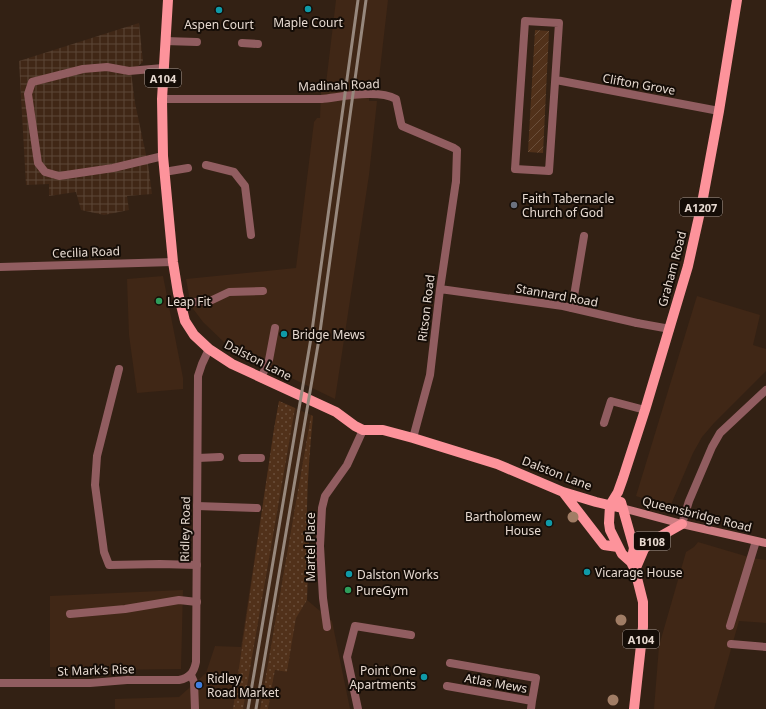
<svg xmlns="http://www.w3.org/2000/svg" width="766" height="709" viewBox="0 0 766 709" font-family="'Noto Sans',sans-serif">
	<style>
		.built { fill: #402716 }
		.industrial { fill: url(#industrial-grid) }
		.grass { fill: url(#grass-dots) }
		.garden { fill: url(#garden-furrows) }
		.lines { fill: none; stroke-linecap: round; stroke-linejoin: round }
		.service { stroke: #915d60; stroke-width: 8 }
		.pedestrian { stroke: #915d60; stroke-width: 8 }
		.minor { stroke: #915d60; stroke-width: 8 }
		.tertiary { stroke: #915d60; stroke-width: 8 }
		.secondary { stroke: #cd7c81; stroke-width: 8 }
		.primary { stroke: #fd939b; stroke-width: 10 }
		.rail { stroke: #97887d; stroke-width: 3 }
		.tree { fill: #a17d65 }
		.culture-dot { fill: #0f9aa8; stroke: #150d07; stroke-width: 1.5 }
		.worship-dot { fill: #6b7280; stroke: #150d07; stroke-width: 1.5 }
		.leisure-dot { fill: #2e9e5b; stroke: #150d07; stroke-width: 1.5 }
		.shop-dot { fill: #3f7fe0; stroke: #150d07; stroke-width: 1.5 }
		.labels { text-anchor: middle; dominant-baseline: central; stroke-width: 4; stroke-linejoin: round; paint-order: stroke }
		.shield { fill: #150d07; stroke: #a89c94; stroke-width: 1 }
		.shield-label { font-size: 11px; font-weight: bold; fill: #e7dad1 }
		.poi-label { font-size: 12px; fill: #e7dad1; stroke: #150d07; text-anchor: start }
		.street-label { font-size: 12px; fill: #e7dad1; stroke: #150d07 }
	</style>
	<defs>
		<pattern id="industrial-grid" width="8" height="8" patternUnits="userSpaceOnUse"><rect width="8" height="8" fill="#402716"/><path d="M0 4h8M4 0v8" fill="none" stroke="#5c4637"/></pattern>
		<pattern id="grass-dots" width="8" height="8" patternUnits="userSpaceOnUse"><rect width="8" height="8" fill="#51311a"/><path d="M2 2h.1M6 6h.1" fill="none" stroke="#6a4e3a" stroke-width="1.8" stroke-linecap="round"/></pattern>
		<pattern id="garden-furrows" width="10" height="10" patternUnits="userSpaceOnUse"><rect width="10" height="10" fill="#51311a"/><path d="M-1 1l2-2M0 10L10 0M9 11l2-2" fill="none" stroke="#6a4e3a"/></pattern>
	</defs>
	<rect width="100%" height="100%" fill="#332114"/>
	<!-- built -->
	<path class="built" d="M336 0H388L378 87 370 88 369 101H377L369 175 335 399 254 360 228 346 203 322 191 306 186 279 296 268 314 122 317 118H320L321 92H325Z
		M163 276 183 378V389L137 393 129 335 127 279Z
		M697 296 760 315 753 345 766 349V371L714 423 702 437 693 453 670 507 636 496Z
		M279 401 311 415 260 709H115V699L179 697 206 673 215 646 241 647 274 429Z
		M698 542 752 558 766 560V623L739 621 714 709H654L659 646 686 552 694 547Z
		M183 590 181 669 102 670 50 667V596Z
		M307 600 332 621 350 709H268L275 670 287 672 296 617Z"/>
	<!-- industrial -->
	<path class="industrial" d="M139 23 143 62 131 72 135 103 148 164 152 194 127 196 129 210 104 215 81 210 76 192 49 196V184L26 185 19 61Z"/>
	<!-- grass -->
	<path class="grass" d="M279 401 295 408 243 709H233L274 429Z
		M311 415 313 416C309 458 306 498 307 540L309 541 307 600 296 618 287 672 275 670 268 709H260Z"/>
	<!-- garden -->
	<path class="garden" d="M535 30 549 31 543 153 528 152Z"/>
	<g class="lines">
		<!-- service -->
		<path class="service" d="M165 41 197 42
			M242 43 258 44
			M321 99C342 97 377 89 396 99L401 123 402 126 454 148 457 150 456 181
			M163 156 113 168 59 176 45 172 38 163 28 94 32 82 83 69 107 67 129 71 163 68
			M206 165 234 172 245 186 251 235
			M164 172 188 168
			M181 303 210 301 229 292 263 291
			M572 308 584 236
			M637 323 670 329
			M604 423 611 401 645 410
			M198 458 220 457
			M242 458H261
			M197 506 257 508
			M70 614 125 609 179 600 197 602
			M730 626 756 541
			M327 627 323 598 320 546 322 508 325 496 347 465 363 430"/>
		<!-- pedestrian -->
		<path class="pedestrian" d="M191 675 194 682 195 709"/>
		<!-- minor -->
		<path class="minor" d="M525 21 559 23 549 171 515 169Z
			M556 80 719 111
			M162 99H321
			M0 267 173 262
			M440 289 563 306 637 323
			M119 369 97 456 95 485 104 552 109 565 160 564 197 565
			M261 378 269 360 275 328
			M413 438 430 375 440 289 456 181
			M682 524 689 501 712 447 720 433 766 390
			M731 644 766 647
			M450 663 536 678 532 701
			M447 686 532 701 531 709
			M358 709 347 657 355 626 411 635"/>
		<!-- tertiary -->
		<path class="tertiary" d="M0 683H90L127 680H179C190 678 194 672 196 662L198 376 202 364 209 349"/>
		<!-- secondary -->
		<path class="secondary" d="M622 508 682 524 766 543"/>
		<!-- primary -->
		<path class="primary" d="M168 0 162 99 163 156 173 262 178 293 185 321 194 335 209 349 232 364 336 412 355 426 363 430H383L413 438 497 464 563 492 596 502 622 508
			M563 492 604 545 618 547
			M621 502 634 548 631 562
			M635 570 644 549 652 541 682 524
			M634 709 643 627V602L635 570 631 562 622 554 610 530 609 523 610 505 618 492 623 478 645 410 688 266 702 203 719 111 737 0"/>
		<!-- rail -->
		<path class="rail" d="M248 709 311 338 358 0
			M256 709 319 339 366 0"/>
	</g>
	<!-- trees -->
	<g class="tree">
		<circle cx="573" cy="517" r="5.5"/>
		<circle cx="621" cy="620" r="5.5"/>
		<circle cx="613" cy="700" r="5.5"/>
	</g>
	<!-- markers -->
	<g class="culture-dot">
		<circle cx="308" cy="9" r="4"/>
		<circle cx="219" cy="10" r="4"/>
		<circle cx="284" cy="334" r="4"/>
		<circle cx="549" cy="523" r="4"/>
		<circle cx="587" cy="572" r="4"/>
		<circle cx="349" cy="574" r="4"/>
		<circle cx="424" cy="677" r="4"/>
	</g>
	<circle class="worship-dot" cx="514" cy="205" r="4"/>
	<g class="leisure-dot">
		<circle cx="159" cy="301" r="4"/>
		<circle cx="348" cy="590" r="4"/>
	</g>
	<circle class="shop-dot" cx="199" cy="685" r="4"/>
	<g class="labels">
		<!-- shield labels -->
		<g class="shield">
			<rect x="145" y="69" width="36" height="18" rx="3"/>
			<rect x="680" y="198" width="42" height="18" rx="3"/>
			<rect x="634" y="532" width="36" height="18" rx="3"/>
			<rect x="623" y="630" width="36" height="18" rx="3"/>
		</g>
		<g class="shield-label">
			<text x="163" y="78">A104</text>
			<text x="701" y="207">A1207</text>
			<text x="652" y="541">B108</text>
			<text x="641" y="639">A104</text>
		</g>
		<!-- poi labels -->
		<g class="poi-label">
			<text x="308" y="22" text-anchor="middle">Maple Court</text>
			<text x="219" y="24" text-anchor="middle">Aspen Court</text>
			<text x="522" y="198">Faith Tabernacle<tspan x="522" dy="14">Church of God</tspan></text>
			<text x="167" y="301">Leap Fit</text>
			<text x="292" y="334">Bridge Mews</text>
			<text x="541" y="516" text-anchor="end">Bartholomew<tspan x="541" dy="14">House</tspan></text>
			<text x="595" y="572">Vicarage House</text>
			<text x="357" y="574">Dalston Works</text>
			<text x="356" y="590">PureGym</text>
			<text x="416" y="670" text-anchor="end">Point One<tspan x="416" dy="14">Apartments</tspan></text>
			<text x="207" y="678">Ridley<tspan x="207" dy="14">Road Market</tspan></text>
		</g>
		<!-- street labels -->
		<g class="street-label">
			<text transform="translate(639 84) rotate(10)">Clifton Grove</text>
			<text transform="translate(339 85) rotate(-2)">Madinah Road</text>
			<text transform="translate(86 252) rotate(-2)">Cecilia Road</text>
			<text transform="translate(672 269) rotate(-75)">Graham Road</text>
			<text transform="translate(557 295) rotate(10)">Stannard Road</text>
			<text transform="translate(426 308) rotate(-83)">Ritson Road</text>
			<text transform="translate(258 360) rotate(27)">Dalston Lane</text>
			<text transform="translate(557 473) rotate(21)">Dalston Lane</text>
			<text transform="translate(697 514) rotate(14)">Queensbridge Road</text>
			<text transform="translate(185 529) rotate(-89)">Ridley Road</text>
			<text transform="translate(310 547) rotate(-90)">Martel Place</text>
			<text transform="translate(96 670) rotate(-2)">St Mark's Rise</text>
			<text transform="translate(496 683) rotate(10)">Atlas Mews</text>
		</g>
	</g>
</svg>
